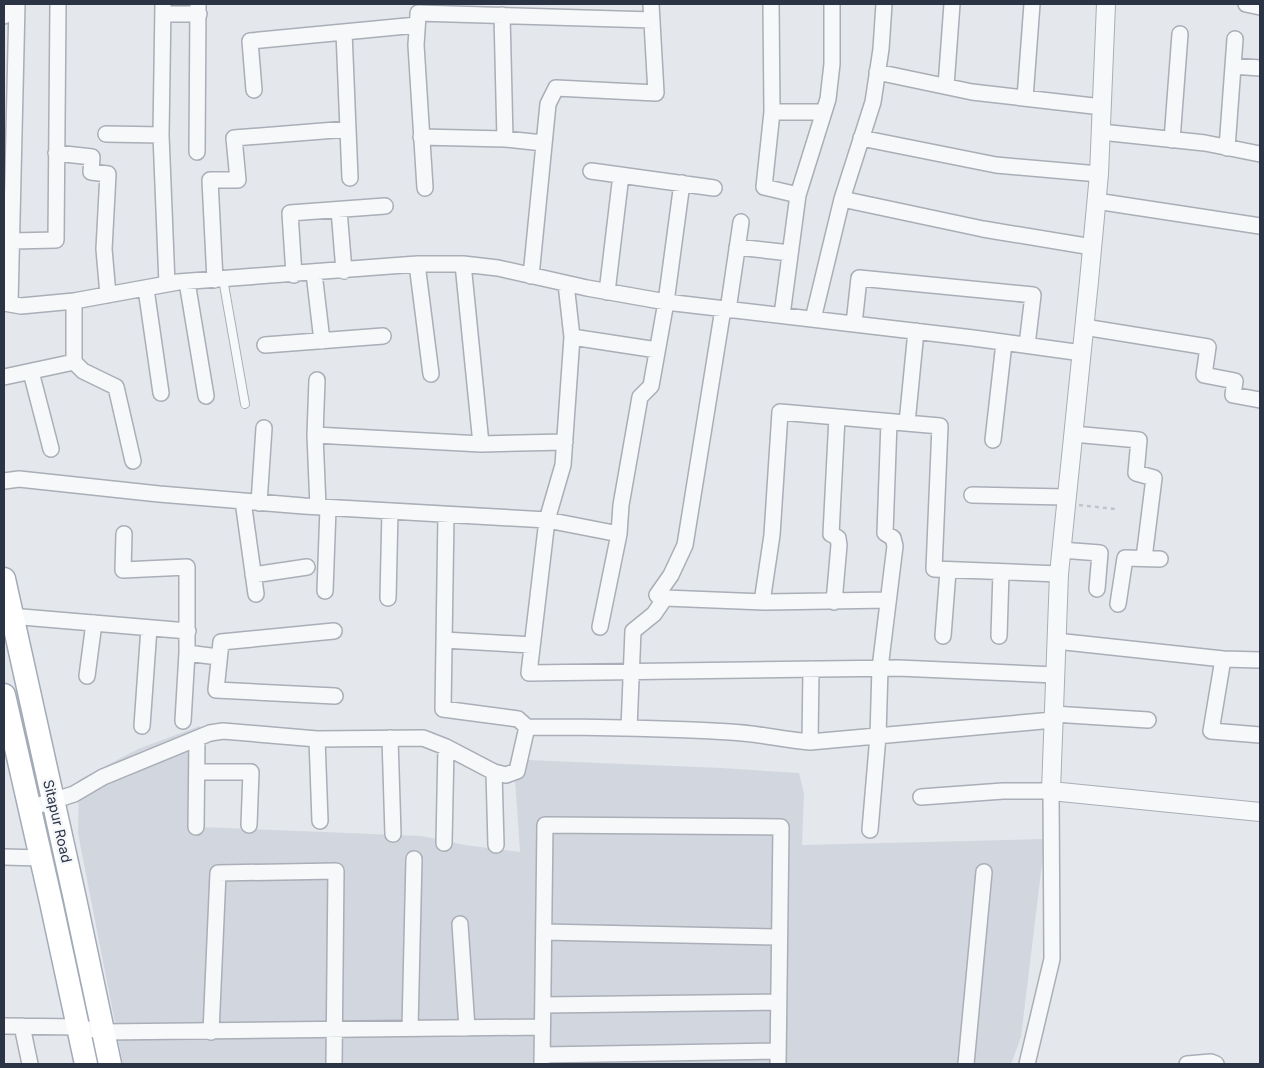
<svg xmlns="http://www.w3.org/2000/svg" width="1264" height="1068" viewBox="0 0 1264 1068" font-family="Inter,sans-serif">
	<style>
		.built { fill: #d2d6de }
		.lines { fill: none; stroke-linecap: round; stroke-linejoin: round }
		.service-casing { stroke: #a9aeb7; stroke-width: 10 }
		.minor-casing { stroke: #a9aeb7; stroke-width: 18 }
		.tertiary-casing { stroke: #a9aeb7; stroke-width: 20 }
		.primary-casing { stroke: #a3abb8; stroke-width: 25 }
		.path { stroke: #c2c5cb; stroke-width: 2.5; stroke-dasharray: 4 4; stroke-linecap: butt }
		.service { stroke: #f7f8fa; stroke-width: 8 }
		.minor { stroke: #f7f8fa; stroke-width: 15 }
		.tertiary { stroke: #f7f8fa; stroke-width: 18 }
		.primary { stroke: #fff; stroke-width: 22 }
		.labels { text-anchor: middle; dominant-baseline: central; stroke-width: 4.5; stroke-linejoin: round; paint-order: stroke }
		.street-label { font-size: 14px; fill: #2b3445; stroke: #f4f6f9 }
	</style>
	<rect width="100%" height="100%" fill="#e4e7ec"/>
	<!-- built -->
	<path class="built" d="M200 726V827L422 836 465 845 520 852 515 779 527 760 721 768 799 773 804 794 802 845 1045 839 1021 1037 1011 1064H123L78 833 79 780 138 749Z"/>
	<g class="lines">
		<!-- service casing -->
		<g class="service-casing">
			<path id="service" d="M223 279 245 404"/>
		</g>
		<!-- minor casing -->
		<g class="minor-casing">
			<path id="minor" d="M163 4 161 135 167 284
				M771 4 772 112 764 187 798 195
				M1246 4 1260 7
				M418 13 652 20
				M164 14H199
				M418 15 416 45 425 188
				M502 15 505 139
				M4 16 10 4
				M344 32 350 178
				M1233 66 1260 68
				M877 72 972 92 1102 107
				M946 86 952 4
				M254 90 250 41 417 25
				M1025 98 1032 4
				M772 112H824
				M1101 132 1205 143 1260 154
				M106 134 161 135
				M421 137 505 139 543 143
				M861 138 996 165 1099 174
				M1172 140 1180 34
				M1227 148 1235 39
				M197 152 198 4
				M56 153 92 157 91 172 108 174 104 249 108 295
				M591 171 714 188
				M842 199 983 229 1092 247
				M1096 201 1260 226
				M339 210 344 271
				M12 241 56 240 58 4
				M737 247 790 253
				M417 264 431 374
				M463 264 481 444
				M314 273 322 341
				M294 275 290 213 385 206
				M531 276 548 104 556 88 656 93 651 4
				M215 280 210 180H238L234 138 348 129
				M187 282 206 396
				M566 284 572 337 563 465 547 520 529 673 898 668 1055 675
				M146 289 161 393
				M607 292 621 175
				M4 303 21 306 74 301
				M10 304 17 4
				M723 309 685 545 671 575 657 595 665 598 767 602 888 600
				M728 310 741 222
				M782 315 798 195 828 99 832 64V4
				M813 319 842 199 873 102 881 49 884 4
				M854 324 859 278 1033 295 1027 345
				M1084 327 1208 347 1204 375 1235 381 1233 395 1260 400
				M572 337 657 350
				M265 345 383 336
				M74 362 83 371 116 387 133 461
				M31 372 51 449
				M4 377 74 362V301L178 282 417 264H463L498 268 587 288 666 302 973 338 1082 353
				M317 380 315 435 318 507
				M907 423 916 331
				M1073 434 1139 440 1136 473 1154 478 1144 558
				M315 435 481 444 565 442
				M993 440 1004 343
				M4 481 19 479 159 494 304 506 547 520 619 534
				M972 495 1066 497
				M243 501 256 594
				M259 503 264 428
				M446 515 443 709 518 719 527 727C595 727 662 728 730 732 757 733 783 740 810 742L1053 720
				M124 534 123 570 187 567V653L183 721
				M1061 550 1100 553 1097 589
				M253 575 307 567
				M325 591 328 508
				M388 598 390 511
				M762 602 772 535 780 412 940 426 934 569 1059 574
				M834 602 839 545 838 538 831 534 837 417
				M1118 604 1125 558 1160 559
				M13 621 22 617 188 631
				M600 627 619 534 621 505 640 397 651 386 666 302 682 183
				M334 631 221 642 216 690 335 696
				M943 636 948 571
				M999 636 1001 572
				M444 640 532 645
				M1056 641 1223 659 1260 660
				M187 653 218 657
				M1223 659 1211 731 1260 735
				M87 676 94 623
				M1053 714 1148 720
				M142 726 149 628
				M629 728 633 631 654 614 665 598
				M390 738 393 834
				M317 739 320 821
				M810 742 811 669
				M197 772H251L249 825
				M494 772 496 845
				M921 797 1003 791H1051L1052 959 1027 1064
				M30 808 74 794 103 777 210 733 223 731 317 739 423 738 446 747 494 772 506 775 517 771 527 727
				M196 827 197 739
				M870 830 878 736 880 668 895 546 893 538 885 533 889 422
				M444 843 446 747
				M4 857 41 858
				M460 924 467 1028
				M544 932 779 937
				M543 1005 779 1002
				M4 1026 78 1027 104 1032 542 1027
				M22 1026 30 1064
				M410 1028 414 859
				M211 1032 218 873 336 871 334 1064
				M542 1055 778 1051
				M542 1064 545 825 781 827 778 1064
				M966 1064 984 872
				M1187 1064 1211 1062 1216 1064"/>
		</g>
		<!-- tertiary casing -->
		<g class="tertiary-casing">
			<path id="tertiary" d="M1106 4 1099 174 1089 281 1059 574 1051 791 1260 812"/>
		</g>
		<!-- primary casing -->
		<g class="primary-casing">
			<path id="primary" d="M4 579 75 899 110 1064
				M4 695 51 902 86 1064"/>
		</g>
		<!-- path -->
		<path class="path" d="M1079 505 1115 509"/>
		<!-- service -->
		<use href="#service" class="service"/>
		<!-- minor -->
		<use href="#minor" class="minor"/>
		<!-- tertiary -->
		<use href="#tertiary" class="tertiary"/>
		<!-- primary -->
		<use href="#primary" class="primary"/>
	</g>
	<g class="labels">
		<!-- street labels -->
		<g class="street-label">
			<text transform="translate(58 821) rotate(77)">Sitapur Road</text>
		</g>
	</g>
	<!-- border -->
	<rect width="1264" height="1068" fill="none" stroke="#2b3445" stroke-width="10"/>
</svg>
